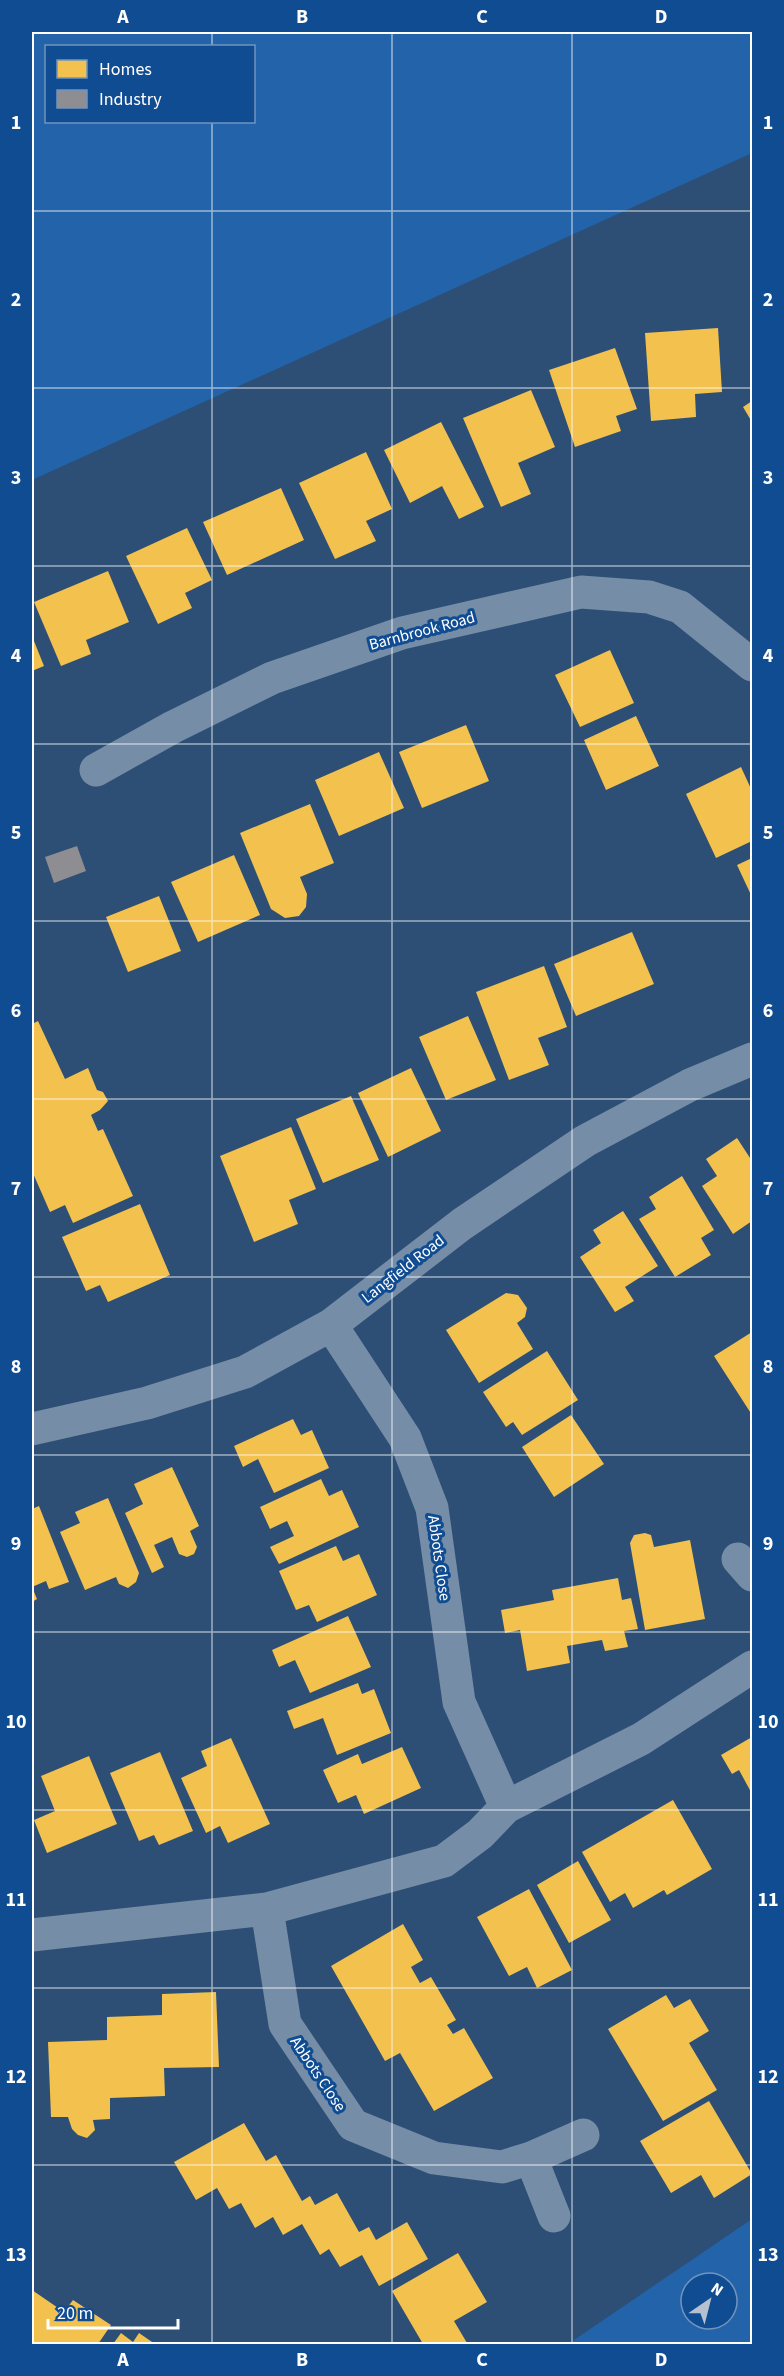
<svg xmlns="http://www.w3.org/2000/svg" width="784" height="2376" viewBox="0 0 784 2376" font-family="'Source Sans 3',sans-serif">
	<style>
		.green { fill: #2363aa; fill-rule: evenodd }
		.homes { fill: #f2c14e }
		.industry { fill: #8d8d92 }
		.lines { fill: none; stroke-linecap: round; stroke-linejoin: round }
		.minor { stroke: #758da7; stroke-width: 33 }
		.grid { fill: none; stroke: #fff; stroke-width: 1.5; stroke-opacity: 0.55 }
		.labels { text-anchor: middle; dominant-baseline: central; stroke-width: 6; stroke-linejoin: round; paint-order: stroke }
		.street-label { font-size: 16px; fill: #fff; stroke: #104c92 }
		.neatline { fill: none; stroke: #fff; stroke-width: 2 }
		.grid-label { font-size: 20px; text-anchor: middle; font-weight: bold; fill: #fff }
	</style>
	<rect width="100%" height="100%" fill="#2d4e75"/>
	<!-- green -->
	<path class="green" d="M32 32H752V153L32 480ZM46 46H254V122H46Z
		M752 2219V2344H568ZM691 2283H727V2319H691Z"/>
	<!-- homes -->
	<path class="homes" d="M718 328 722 392 695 394 696 417 651 421 645 333Z
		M615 348 637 409 616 416 621 431 575 447 549 370Z
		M531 390 555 447 518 463 531 494 501 507 463 418Z
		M752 401V422L743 407Z
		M441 422 484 507 459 519 442 486 410 503 384 450Z
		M366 452 392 509 366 521 376 541 335 559 299 483Z
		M281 488 304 540 227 575 203 522Z
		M187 528 212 580 185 593 192 608 158 624 126 556Z
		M108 571 129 622 86 640 91 654 61 666 34 602Z
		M32 636 44 666 32 671Z
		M610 650 634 703 580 727 555 675Z
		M636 716 659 766 606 790 584 740Z
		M466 725 489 781 422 808 399 752Z
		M379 752 404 808 339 836 315 780Z
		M741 767 752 791V841L716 858 686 794Z
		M310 804 334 863 300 877 307 894 306 907 299 916 285 918 271 909 240 833Z
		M234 855 260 915 198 942 171 882Z
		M752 858V897L737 865Z
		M159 896 181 951 128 972 106 917Z
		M632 932 654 984 576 1016 554 964Z
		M544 966 567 1027 538 1038 549 1065 509 1080 476 992Z
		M468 1016 496 1080 446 1100 419 1037Z
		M38 1021 65 1079 88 1068 97 1090 103 1092 108 1101 100 1110 91 1115 98 1131 103 1129 133 1196 73 1223 65 1205 50 1212 32 1171V1161L34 1160 32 1153V1024Z
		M411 1068 441 1131 388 1157 358 1093Z
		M351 1096 379 1160 323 1183 296 1119Z
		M291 1127 316 1189 289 1200 298 1224 254 1242 220 1156Z
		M737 1138 752 1161V1221L733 1234 702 1186 717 1176 706 1159Z
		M682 1176 714 1230 701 1238 711 1255 675 1277 639 1219 656 1209 649 1197Z
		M140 1204 170 1275 108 1302 100 1285 86 1291 62 1237Z
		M623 1211 658 1266 625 1287 634 1301 615 1312 580 1257 601 1243 593 1230Z
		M506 1293 518 1295 527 1308 525 1317 517 1323 533 1349 479 1383 446 1330Z
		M752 1332V1415L714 1356Z
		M547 1351 578 1400 522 1435 513 1422 506 1427 483 1392Z
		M571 1415 604 1464 554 1497 522 1447Z
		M293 1419 301 1435 312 1430 329 1468 274 1493 258 1459 243 1467 234 1446Z
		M172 1467 199 1526 190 1531 197 1547 194 1554 187 1557 179 1554 172 1537 154 1545 164 1567 152 1573 125 1513 143 1504 134 1484Z
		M321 1479 329 1496 342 1490 359 1527 279 1564 270 1547 294 1536 287 1521 270 1529 260 1507Z
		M108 1498 139 1573 136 1582 128 1588 119 1584 116 1577 85 1590 60 1532 80 1523 75 1512Z
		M39 1506 69 1582 49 1589 46 1581 32 1587V1509Z
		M645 1533 651 1535 654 1547 690 1540 705 1619 645 1630 630 1543 634 1535Z
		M336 1546 343 1561 359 1554 377 1595 317 1622 309 1605 296 1610 279 1571Z
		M618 1578 622 1600 631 1598 638 1629 624 1631 628 1647 605 1651 602 1640 567 1646 570 1663 527 1671 520 1630 505 1633 501 1610 554 1600 552 1590Z
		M32 1587 37 1599 32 1602Z
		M348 1616 371 1667 310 1693 295 1660 279 1667 272 1650Z
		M358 1683 362 1694 374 1689 391 1733 337 1755 323 1718 294 1729 287 1711Z
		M752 1737V1791L751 1792 739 1770 732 1774 721 1755Z
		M231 1738 270 1824 228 1843 220 1826 206 1833 181 1778 207 1766 201 1751Z
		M402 1747 421 1788 364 1814 356 1795 338 1803 323 1770 358 1754 362 1764Z
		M160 1752 193 1831 159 1845 154 1835 139 1841 110 1773Z
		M89 1756 117 1824 47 1853 34 1820 55 1811 41 1776Z
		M673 1800 712 1869 667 1895 664 1890 633 1908 625 1893 610 1902 582 1852Z
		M578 1861 611 1920 569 1943 537 1885Z
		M529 1889 572 1970 537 1988 527 1967 509 1976 477 1917Z
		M403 1924 423 1960 411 1967 420 1983 431 1977 456 2020 447 2025 453 2034 464 2028 493 2078 434 2111 400 2053 385 2061 331 1966Z
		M216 1992 219 2067 164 2068 165 2096 110 2098V2119L93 2120 95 2130 87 2138 78 2135 72 2129 68 2117H51L48 2042 107 2040V2017L162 2015V1994Z
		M666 1995 674 2008 690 1999 709 2031 689 2043 717 2090 663 2121 608 2029Z
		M709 2101 752 2174 714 2198 701 2175 671 2193 640 2141Z
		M244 2123 266 2161 276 2155 302 2201 310 2196 315 2205 337 2193 359 2232 369 2227 376 2240 407 2222 428 2259 379 2286 362 2255 340 2267 329 2249 320 2255 302 2224 283 2235 273 2217 255 2228 241 2203 229 2209 217 2188 196 2200 174 2162Z
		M458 2253 487 2302 454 2321 467 2343 464 2344H423L392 2291Z
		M32 2290 64 2312 73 2300 111 2325 98 2344H32Z
		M121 2333 133 2342 139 2333 155 2344H113Z"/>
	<!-- industry -->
	<path class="industry" d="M77 846 86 871 54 883 45 857Z"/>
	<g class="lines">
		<!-- minor -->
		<path class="minor" d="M96 770 173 727 272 678 402 633 581 592 649 597 680 607 752 665
			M331 1325 405 1438 432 1508 459 1702 506 1807 641 1739 752 1667
			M32 1429 147 1403 245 1372 331 1325 462 1224 585 1141 690 1085 752 1059
			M738 1559 752 1575
			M506 1807 480 1834 444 1861 267 1909 285 2024 353 2125 434 2158 502 2167 531 2158 583 2135
			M32 1935 267 1909
			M531 2158 554 2216"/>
	</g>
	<!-- grid -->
	<path class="grid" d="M212 32V46M392 32V2344M572 32V2344M212 122V2344M32 211H752M32 388H752M32 566H752M32 744H752M32 921H752M32 1099H752M32 1277H752M32 1455H752M32 1632H752M32 1810H752M32 1988H752M32 2165H752"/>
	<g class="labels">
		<!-- street labels -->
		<g class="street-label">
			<text transform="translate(422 631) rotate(-15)">Barnbrook Road</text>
			<text transform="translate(403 1269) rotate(-38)">Langfield Road</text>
			<text transform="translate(439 1558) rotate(82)">Abbots Close</text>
			<text transform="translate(318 2074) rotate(56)">Abbots Close</text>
		</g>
	</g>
	<!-- border -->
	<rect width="784" height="2376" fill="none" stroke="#104c92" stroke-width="66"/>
	<!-- legend -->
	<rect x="45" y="45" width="210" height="78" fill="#104c92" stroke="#7094be" stroke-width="1.5"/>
	<rect x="57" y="60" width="30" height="18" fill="#f2c14e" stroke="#7094be" stroke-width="1.5"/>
	<text x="99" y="75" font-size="18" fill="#ffffff">Homes</text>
	<rect x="57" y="90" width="30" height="18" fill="#8d8d92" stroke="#7094be" stroke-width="1.5"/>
	<text x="99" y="105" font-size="18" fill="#ffffff">Industry</text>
	<!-- north arrow -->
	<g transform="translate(709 2301) rotate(35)"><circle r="28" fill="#104c92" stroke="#7094be" stroke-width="1.5"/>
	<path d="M0-4.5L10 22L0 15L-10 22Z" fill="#b6c1cf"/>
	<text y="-9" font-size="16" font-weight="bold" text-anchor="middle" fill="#ffffff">N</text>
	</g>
	<!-- scale -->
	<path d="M48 2319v9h130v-9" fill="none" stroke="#ffffff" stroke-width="3"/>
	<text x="57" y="2319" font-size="18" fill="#ffffff" stroke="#104c92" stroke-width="4.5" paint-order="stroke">20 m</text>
	<rect x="33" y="33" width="718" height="2310" class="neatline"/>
	<g class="grid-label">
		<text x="123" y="23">A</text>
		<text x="302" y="23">B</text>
		<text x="482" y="23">C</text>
		<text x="661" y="23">D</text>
		<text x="16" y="129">1</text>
		<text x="768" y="129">1</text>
		<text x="16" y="306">2</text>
		<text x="768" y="306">2</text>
		<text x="16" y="484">3</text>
		<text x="768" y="484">3</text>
		<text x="16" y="662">4</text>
		<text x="768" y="662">4</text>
		<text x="16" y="839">5</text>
		<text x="768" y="839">5</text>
		<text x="16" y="1017">6</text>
		<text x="768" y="1017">6</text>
		<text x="16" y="1195">7</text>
		<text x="768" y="1195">7</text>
		<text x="16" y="1373">8</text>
		<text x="768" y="1373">8</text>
		<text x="16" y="1550">9</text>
		<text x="768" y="1550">9</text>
		<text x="16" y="1728">10</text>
		<text x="768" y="1728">10</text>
		<text x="16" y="1906">11</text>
		<text x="768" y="1906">11</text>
		<text x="16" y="2083">12</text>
		<text x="768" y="2083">12</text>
		<text x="16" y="2261">13</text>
		<text x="768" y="2261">13</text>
		<text x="123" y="2366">A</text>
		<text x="302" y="2366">B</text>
		<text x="482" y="2366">C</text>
		<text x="661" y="2366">D</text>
	</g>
</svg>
